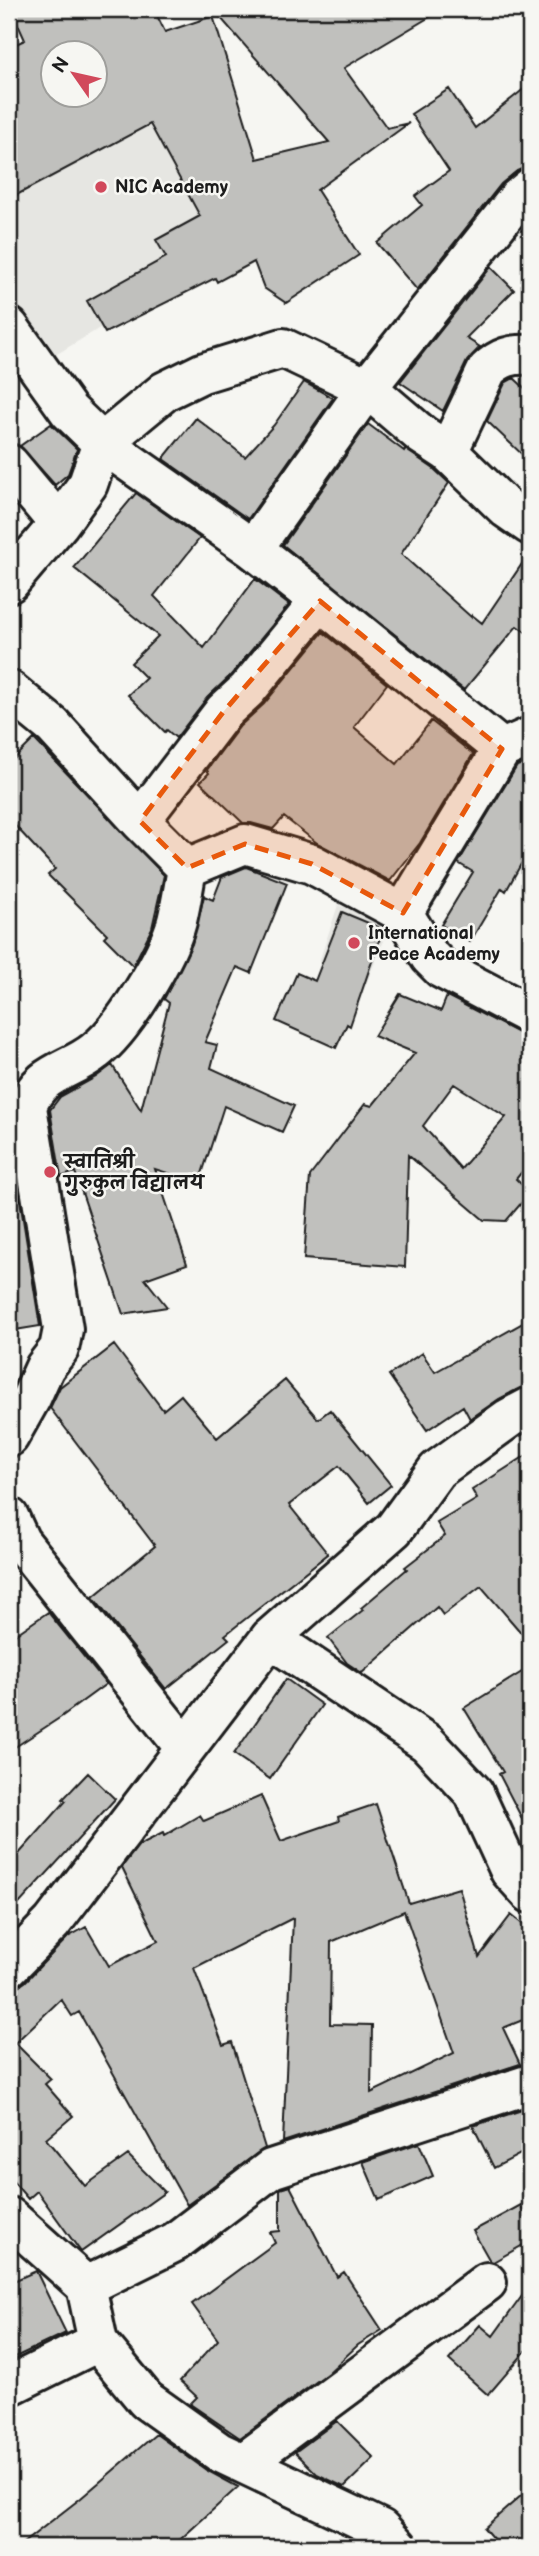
<svg xmlns="http://www.w3.org/2000/svg" width="539" height="2556" viewBox="0 0 539 2556" font-family="'Balsamiq Sans','Playpen Sans Deva',sans-serif">
	<style>
		.built { fill: #e6e6e2 }
		.building { fill: #c0c0bd; stroke: #1c1c1c; stroke-width: 2; fill-rule: evenodd }
		.lines { fill: none; stroke-linecap: round; stroke-linejoin: round }
		.minor-casing { stroke: #1c1c1c; stroke-width: 44 }
		.minor { stroke: #f6f6f2; stroke-width: 38 }
		.marked { fill: #e8590c; fill-opacity: 0.2; stroke: #e8590c; stroke-width: 5; stroke-dasharray: 14 9; stroke-linejoin: round }
		.poi-dot { fill: #d1495b; stroke: #f6f6f2; stroke-width: 2.5 }
		.labels { text-anchor: middle; dominant-baseline: central; stroke-width: 5; stroke-linejoin: round; paint-order: stroke }
		.poi-label { font-size: 18px; font-weight: bold; fill: #1c1c1c; stroke: #f6f6f2; text-anchor: start }
	</style>
	<rect width="100%" height="100%" fill="#f6f6f2"/>
	<filter id="ink" filterUnits="userSpaceOnUse"><feTurbulence type="fractalNoise" baseFrequency=".0143" numOctaves="2"/><feDisplacementMap in="SourceGraphic" scale="14" xChannelSelector="R" yChannelSelector="G"/><feConvolveMatrix kernelMatrix="1 2 1 2 8 2 1 2 1" color-interpolation-filters="sRGB"/></filter>
	<g filter="url(#ink)">
		<!-- built -->
		<path class="built" d="M134 70 226 251 44 362 9 305V123L76 95 94 94Z
			M338 905 391 924 365 986 319 962Z"/>
		<!-- building -->
		<path class="building" d="M11 9H154L165 32 213 16 257 159 329 142 213 9H443L344 68 387 128 409 123 317 190 359 255 286 303 264 288 254 262 217 282 215 278 105 333 87 301 166 257 156 240 200 216 150 124 9 199V47L25 40ZM52 52H94V94H52Z
			M530 84V167L517 171 501 184 417 290 377 243 422 205 415 196 449 171 411 114 449 89 475 128Z
			M491 267 514 290 466 338 480 347 467 361 443 411 400 382Z
			M514 378 530 393V462L487 421 505 383Z
			M304 382 333 398 248 519 163 459 196 418 245 457 274 425Z
			M51 424 77 449 68 474 55 485 20 446Z
			M368 424 404 451 405 449 434 469 449 483 401 554 471 617 472 615 482 623 530 552V635L517 626 464 690 283 545Z
			M136 493 200 538 154 596 204 648 255 579 289 605 231 675 207 698 176 738 167 730 165 732 128 695 146 678 131 663 158 636 74 568Z
			M323 632 387 684 354 727 397 764 431 721 473 754 420 843 390 881 317 843 284 817 273 829 251 823H243L200 782 209 773 207 770 240 726 264 704Z
			M34 739 164 875 152 928 133 966 104 937 107 934 48 875 55 869 9 819V764Z
			M530 761V848L506 891 502 888 470 942 441 925 473 872 458 863 517 766Z
			M246 867 287 883 251 973 237 967 205 1042 217 1045 211 1068 294 1106 282 1132 224 1106 199 1183 155 1169 187 1264 145 1279 167 1307 123 1314 75 1172 61 1177 50 1110 60 1097 96 1077 112 1065 141 1110 169 1003 164 999 192 944 204 896 213 900 222 877Z
			M342 912 383 929 350 1026 347 1024 336 1048 276 1021 297 973 315 981Z
			M400 994 441 1011 447 996 520 1034 530 1037V1162L516 1179 530 1193 506 1221 484 1220 408 1155 405 1267 304 1259 310 1176 365 1104 372 1106 415 1053 374 1036ZM454 1084 506 1117 461 1169 423 1126Z
			M9 1131 40 1326 9 1331Z
			M530 1319V1385L520 1388 499 1399 470 1419 463 1406 427 1430 389 1375 422 1353 435 1372Z
			M114 1345 163 1410 181 1395 217 1438 285 1380 318 1419 330 1410 391 1485 369 1503 339 1466 289 1505 328 1554 225 1635 229 1639 166 1689 93 1597 155 1546 50 1408 60 1387Z
			M530 1453V1643L481 1586 443 1615 437 1607 362 1673 347 1663 328 1638 363 1610 361 1608 407 1569 405 1567 445 1536 437 1523 477 1499 472 1490Z
			M48 1612 106 1684 61 1717 9 1751V1639Z
			M530 1667V1834L499 1774 503 1772 464 1708Z
			M286 1679 322 1705 270 1779 234 1754Z
			M88 1773 115 1799 9 1915V1865L66 1801 63 1799Z
			M261 1796 281 1841 339 1821 338 1817 376 1804 409 1903 459 1888 479 1957 511 1915 530 1930V1938L520 1951 530 1976V2017L503 2028 520 2064 283 2142 293 1918 194 1968 223 2045 232 2042 265 2148 187 2205 79 2012 72 2016 61 1999 15 2043 51 2079 45 2084 73 2116 46 2139 85 2186 128 2155 165 2192 81 2252 37 2191 28 2199 9 2177V1988H16L25 1982 68 1937 86 1927 109 1966 158 1941 122 1867 139 1845 163 1833 164 1836 200 1815 204 1821ZM404 1911 454 2053 371 2093 372 2025 330 2024 331 1942Z
			M525 2109 530 2118V2149L494 2168 473 2126Z
			M419 2143 433 2176 379 2200 363 2162Z
			M290 2186 337 2277 344 2272 382 2330 358 2345 328 2373 240 2438 190 2404 197 2397 180 2381 218 2340 192 2304 275 2243 270 2232 280 2231V2189Z
			M521 2205 530 2224V2241L493 2262 490 2261 473 2231Z
			M36 2271 66 2333 9 2360V2283Z
			M530 2285V2346L488 2395 449 2360 480 2325 493 2336Z
			M337 2421 374 2458 344 2487 317 2474 295 2452Z
			M156 2434 206 2470 238 2487 172 2547H18L81 2498Z
			M530 2488V2547H500L484 2528Z"/>
		<g class="lines">
			<!-- minor casing -->
			<g class="minor-casing">
				<path id="minor" d="M9 327 69 411 102 443 253 549 320 601 502 749
					M448 452 487 370C500 357 512 354 530 355
					M9 464 59 524
					M253 549 367 388 518 198 530 188
					M9 583 59 524 88 484 102 443 165 391 202 373 283 348 367 388 422 435 448 452 507 509 530 525
					M9 690 53 726 140 821 187 868 245 844 312 864 403 913 502 749 530 737
					M140 821 224 711 247 690 320 601
					M403 913 430 957 442 969 530 1015
					M530 1407 509 1418 437 1470 394 1529 270 1638 427 1743 474 1793 510 1871 530 1893
					M9 1437 31 1398 45 1367 59 1349 63 1329 27 1107C39 1071 69 1072 95 1051 124 1029 168 956 177 921 181 904 184 886 187 868
					M9 1517 20 1541 185 1748
					M9 1967 52 1923 270 1638
					M9 2217 86 2286 98 2342 146 2400 219 2452 381 2529 398 2547
					M86 2286 175 2242 271 2169 530 2084
					M9 2386 98 2342
					M243 2463 487 2282"/>
			</g>
			<!-- minor -->
			<use href="#minor" class="minor"/>
		</g>
	</g>
	<!-- marked area -->
	<path class="marked" d="M320 601 502 749 403 913 312 864 245 844 187 868 140 821 224 711Z"/>
	<!-- markers -->
	<g class="poi-dot">
		<circle cx="101" cy="187" r="7"/>
		<circle cx="354" cy="943" r="7"/>
		<circle cx="50" cy="1172" r="7"/>
	</g>
	<g class="labels">
		<!-- poi labels -->
		<g class="poi-label">
			<text x="115" y="187">NIC Academy</text>
			<text x="368" y="933">International<tspan x="368" dy="21">Peace Academy</tspan></text>
			<text x="64" y="1162">स्वातिश्री<tspan x="64" dy="21">गुरुकुल विद्यालय</tspan></text>
		</g>
	</g>
	<!-- margin -->
	<rect width="539" height="2556" fill="none" stroke="#f6f6f2" stroke-width="35"/>
	<rect x="18" y="18" width="504" height="2521" fill="none" stroke="#1c1c1c" stroke-width="2.5" filter="url(#ink)"/>
	<!-- north arrow -->
	<g transform="translate(74 74) rotate(304)"><circle r="33" fill="#f6f6f2" stroke="#9f9f9c" stroke-width="2"/>
	<path d="M0-5L12 26L0 18L-12 26Z" fill="#d1495b"/>
	<text y="-10" font-size="19" font-weight="bold" text-anchor="middle" fill="#1c1c1c">N</text>
	</g>
</svg>
